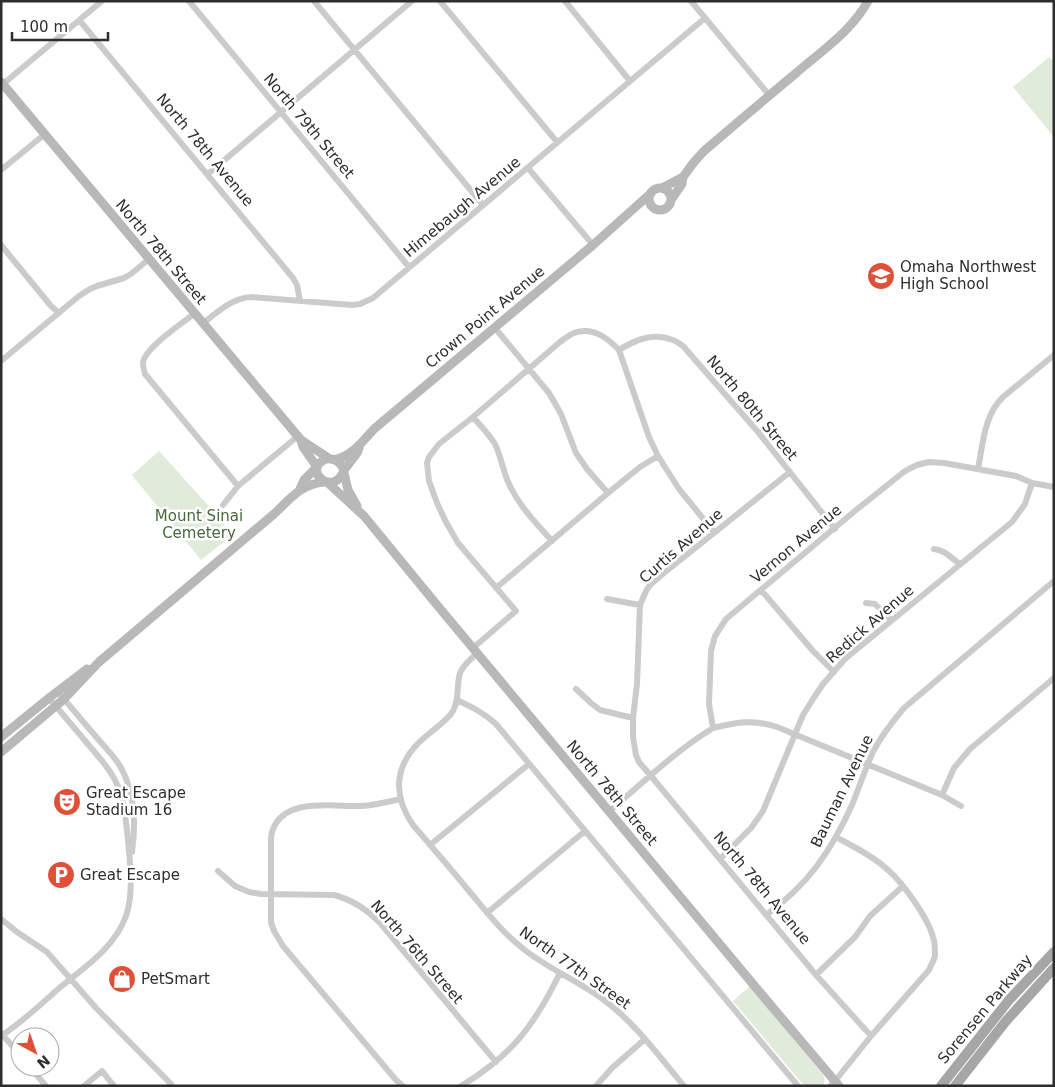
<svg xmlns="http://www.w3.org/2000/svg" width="1055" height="1087" viewBox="0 0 1055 1087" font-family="'DejaVu Sans',sans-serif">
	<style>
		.green { fill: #e0ebdc }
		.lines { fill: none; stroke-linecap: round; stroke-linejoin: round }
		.street { stroke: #cbcbcb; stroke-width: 6 }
		.secondary { stroke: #b8b8b8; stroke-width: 9 }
		.primary { stroke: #a6a6a6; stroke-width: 10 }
		.labels { text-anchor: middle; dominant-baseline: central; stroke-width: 5; stroke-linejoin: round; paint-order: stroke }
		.street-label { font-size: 15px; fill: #2e2e2e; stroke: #fff }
		.poi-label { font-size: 15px; fill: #2e2e2e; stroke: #fff; text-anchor: start }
		.park-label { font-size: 15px; fill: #47673d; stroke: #fff }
	</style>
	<rect width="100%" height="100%" fill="#fff"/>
	<!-- green -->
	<path class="green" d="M1049 57 1054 62V137L1013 87Z
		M159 451 225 524 221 527 230 537 201 560 132 475Z
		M750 986 823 1075C825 1079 825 1082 823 1086H804L733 1001Z"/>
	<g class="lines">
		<!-- street -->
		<path class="street" d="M189 1 409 267
			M314 1 483 205
			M440 1 557 142
			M565 1 630 81
			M691 1 769 95
			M80 21 293 278 297 285 300 301
			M3 84 102 1
			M528 168 593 245
			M1 170 45 134
			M208 174 412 1
			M1 245 51 306 59 313
			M195 313C183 323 146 347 143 362 143 365 144 371 145 374L238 486
			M203 323C218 312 232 298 251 297L352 305 360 304 373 298 705 18
			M495 328 549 393 561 414 576 453 587 469 608 493
			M619 350C635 340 653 332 673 340 676 341 680 344 683 346L758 432 835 529
			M1 361 79 296 90 289 97 286 124 278 131 274 149 259
			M473 417C480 425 489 434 495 444 502 458 503 474 511 488 521 508 537 524 552 541
			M978 469C983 444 984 415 1003 397L1054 355
			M790 472 664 573 650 585 646 591 640 605 637 684 633 718V737L636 755 639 762 651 776 816 975 871 1036
			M223 505 238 486 298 436
			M934 549C945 550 951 558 960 564
			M496 588 608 493 640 467 658 456
			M761 590 813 651 834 672
			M607 599 640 605
			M866 603 875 604 891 620
			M473 648 516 611 458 543 446 522 437 503 429 481 427 463 429 457 439 444 473 417 560 342C564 339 569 335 574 333 592 326 607 337 619 350L649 437 658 456 679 489 714 532
			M477 653C471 659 463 665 460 673 456 686 460 698 453 711 447 721 434 729 425 737 395 762 391 793 413 825 432 847 451 869 469 891 486 911 501 931 521 947 546 968 577 980 604 1000 635 1023 659 1056 684 1086
			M576 689 591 703 600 710 633 718
			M57 691C71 707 84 723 98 739 105 747 114 756 120 766 135 792 136 824 132 852
			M457 700C472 707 484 713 496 724L798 1086
			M713 728C737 722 753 719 777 727L942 795 961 806
			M942 795 954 768 970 749 1054 678
			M401 799C388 802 375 805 362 806 334 807 283 796 272 832 271 835 271 840 271 843V922L274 931 283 946 396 1080 403 1086
			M610 811C642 783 677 750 713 728L709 704 711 651 715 636 726 619 856 510 905 471 917 465 929 462 944 463 1016 476 1032 483 1054 487
			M430 845 529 764
			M720 859 751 828 763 811 803 715 813 699 823 684 845 659 857 649 1012 522 1025 504 1032 483
			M218 871 235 886 249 892 261 894 334 895C353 900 367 909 381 924L496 1062
			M487 913 585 831
			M766 915C808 885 831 851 852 805 859 788 865 769 873 752 881 736 892 722 904 708L1054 581
			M1 919 17 932 47 952 96 1008 171 1084 169 1086
			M816 975 855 937 870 916 903 886
			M1 1033 20 1055
			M1 1036C21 1023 39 1006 57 990 83 968 114 949 126 916 134 893 130 863 128 840 124 806 125 790 103 762L49 698
			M30 1067 46 1086
			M84 1086 102 1071 114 1086
			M461 1086C512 1055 534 1026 560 973
			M596 1086 612 1068 645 1039
			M830 1086 835 1081 871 1036 929 970C931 965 934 960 935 956 935 950 935 942 933 937 928 918 903 883 888 870 873 856 854 847 836 837"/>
		<!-- secondary -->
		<path class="secondary" d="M1 82 301 440 330 459
			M662 188 683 177 694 162 704 151C734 125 764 100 795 74 820 52 852 31 868 1
			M649 199a11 11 0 1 1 22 0a11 11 0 1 1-22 0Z
			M671 200 682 184 683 177
			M301 440 303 447 317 467
			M326 459C335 458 341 463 344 470 335 498 300 471 326 459Z
			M334 460C352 456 362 442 374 429L593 245 650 194
			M344 470 357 453 359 448
			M344 473 348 490 357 506
			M327 482 364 516 437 605 768 1002 839 1086
			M300 489 304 480 316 468
			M1 737 49 698 87 669
			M1 752 64 699 99 662 274 514C290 499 301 484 324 482"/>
		<!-- primary -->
		<path class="primary" d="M941 1086 1009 1000 1054 952
			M955 1086 1006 1021 1054 968"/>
	</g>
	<!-- icons -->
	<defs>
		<g id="school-disc" transform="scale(1.4375)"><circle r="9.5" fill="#de5037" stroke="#fff"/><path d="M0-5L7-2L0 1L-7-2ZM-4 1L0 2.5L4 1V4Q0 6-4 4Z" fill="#fff"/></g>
		<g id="theatre-disc" transform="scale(1.4375)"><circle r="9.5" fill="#de5037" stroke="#fff"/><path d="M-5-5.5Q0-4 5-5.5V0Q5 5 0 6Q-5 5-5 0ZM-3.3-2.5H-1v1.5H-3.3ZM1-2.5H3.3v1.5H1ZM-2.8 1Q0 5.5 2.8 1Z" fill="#fff"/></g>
		<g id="parking-disc" transform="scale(1.4375)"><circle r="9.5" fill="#de5037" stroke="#fff"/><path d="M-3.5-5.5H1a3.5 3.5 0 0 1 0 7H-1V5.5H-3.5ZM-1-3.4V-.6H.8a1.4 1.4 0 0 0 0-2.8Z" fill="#fff"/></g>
		<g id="shop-disc" transform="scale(1.4375)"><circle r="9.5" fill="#de5037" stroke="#fff"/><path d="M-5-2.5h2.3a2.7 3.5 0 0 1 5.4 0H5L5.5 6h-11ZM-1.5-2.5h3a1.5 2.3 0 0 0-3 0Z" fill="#fff"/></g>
	</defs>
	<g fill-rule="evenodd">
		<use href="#school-disc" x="881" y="276"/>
		<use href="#theatre-disc" x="67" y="802"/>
		<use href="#parking-disc" x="61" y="875"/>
		<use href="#shop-disc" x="122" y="979"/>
	</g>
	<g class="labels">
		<!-- street labels -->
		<g class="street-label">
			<text transform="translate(309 126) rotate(50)">North 79th Street</text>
			<text transform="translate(205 150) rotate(50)">North 78th Avenue</text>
			<text transform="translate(462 207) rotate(-40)">Himebaugh Avenue</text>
			<text transform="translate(161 252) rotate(50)">North 78th Street</text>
			<text transform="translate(485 317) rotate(-40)">Crown Point Avenue</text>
			<text transform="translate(752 408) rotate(50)">North 80th Street</text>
			<text transform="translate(796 544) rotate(-40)">Vernon Avenue</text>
			<text transform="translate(681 546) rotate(-41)">Curtis Avenue</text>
			<text transform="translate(870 624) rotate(-41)">Redick Avenue</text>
			<text transform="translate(842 791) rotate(-64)">Bauman Avenue</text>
			<text transform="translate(612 793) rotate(50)">North 78th Street</text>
			<text transform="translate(762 888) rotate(50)">North 78th Avenue</text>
			<text transform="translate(417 952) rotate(49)">North 76th Street</text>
			<text transform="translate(575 968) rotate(35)">North 77th Street</text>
			<text transform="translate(985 1009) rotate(-50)">Sorensen Parkway</text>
		</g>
		<!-- poi labels -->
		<g class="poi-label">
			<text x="900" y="267">Omaha Northwest<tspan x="900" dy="17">High School</tspan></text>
			<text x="86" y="793">Great Escape<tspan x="86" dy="17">Stadium 16</tspan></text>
			<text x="80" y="875">Great Escape</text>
			<text x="141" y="979">PetSmart</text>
		</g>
		<!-- park labels -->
		<g class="park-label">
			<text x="199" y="516">Mount Sinai<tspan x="199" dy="17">Cemetery</tspan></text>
		</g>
	</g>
	<!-- border -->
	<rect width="1055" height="1087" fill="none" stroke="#2e2e2e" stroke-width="5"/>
	<!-- north arrow -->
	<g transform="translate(35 1052) rotate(140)"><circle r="24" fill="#ffffff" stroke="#ababab"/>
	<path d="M0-4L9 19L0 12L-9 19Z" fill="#de5037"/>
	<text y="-8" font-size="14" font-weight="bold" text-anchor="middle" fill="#2e2e2e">N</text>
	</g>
	<!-- scale -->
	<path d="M12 32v8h96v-8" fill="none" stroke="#2e2e2e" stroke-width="2.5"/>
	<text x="20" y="32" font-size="15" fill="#2e2e2e" stroke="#ffffff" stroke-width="4" paint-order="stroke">100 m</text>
</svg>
